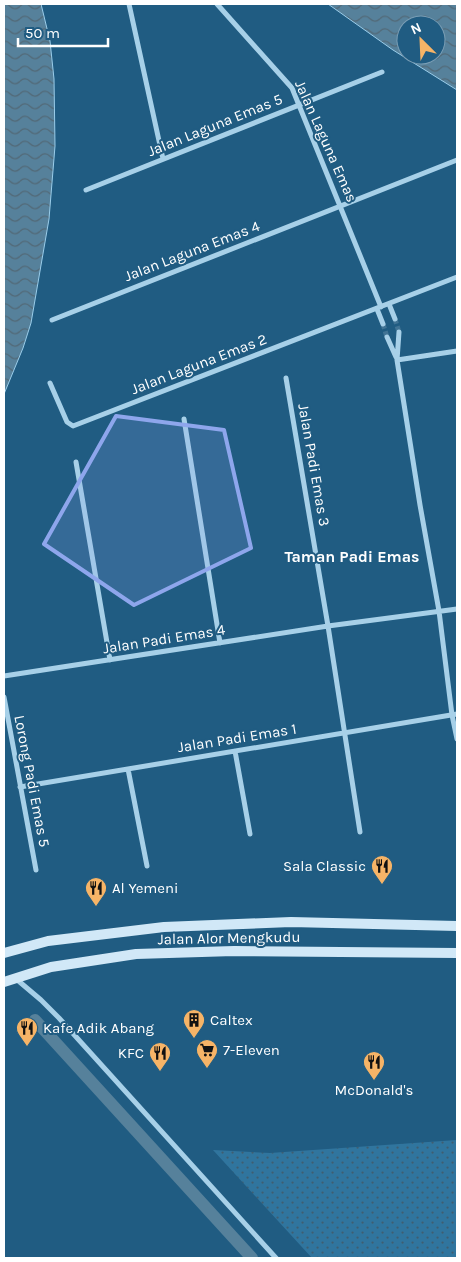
<svg xmlns="http://www.w3.org/2000/svg" width="461" height="1262" viewBox="0 0 461 1262" font-family="Karla,sans-serif">
	<style>
		.grass { fill: url(#grass-dots) }
		.water { fill: url(#water-waves); stroke: #9acdea; fill-rule: evenodd }
		.lines { fill: none; stroke-linecap: round; stroke-linejoin: round }
		.canal { stroke: #56819b; stroke-width: 12 }
		.minor-tunnel { stroke: #417495; stroke-width: 5; stroke-dasharray: 5 2.5; stroke-linecap: butt }
		.minor { stroke: #a7d0e8; stroke-width: 5 }
		.secondary { stroke: #d1e8f7; stroke-width: 10 }
		.marked { fill: #8ea6ec; fill-opacity: 0.2; stroke: #8ea6ec; stroke-width: 4; stroke-linejoin: round }
		.labels { text-anchor: middle; dominant-baseline: central; stroke-width: 4; stroke-linejoin: round; paint-order: stroke }
		.street-label { font-size: 15px; fill: #fff; stroke: #205c82 }
		.poi-label { font-size: 15px; fill: #fff; stroke: #205c82; text-anchor: start }
		.neighbourhood-label { font-size: 16px; font-weight: bold; fill: #fff; stroke: #205c82 }
	</style>
	<defs>
		<pattern id="grass-dots" width="8" height="8" patternUnits="userSpaceOnUse" patternTransform="scale(1.25)"><rect width="8" height="8" fill="#30759e"/><path d="M2 2h.1M6 6h.1" fill="none" stroke="#3f5e71" stroke-width="1.8" stroke-linecap="round"/></pattern>
		<pattern id="water-waves" width="16" height="10" patternUnits="userSpaceOnUse" patternTransform="scale(1.25)"><rect width="16" height="10" fill="#56819b"/><path d="M0 5q4-4 8 0t8 0" fill="none" stroke="#526977"/></pattern>
	</defs>
	<rect width="100%" height="100%" fill="#205c82"/>
	<!-- grass -->
	<path class="grass" d="M457 1140V1258H312L213 1150 270 1153Z"/>
	<!-- water -->
	<path class="water" d="M4 4H41L50 41 54 79 55 146 49 219 31 323 23 348 4 394Z
		M328 4H457V90L393 50ZM406 25H436V55H406Z"/>
	<g class="lines">
		<!-- canal -->
		<path class="canal" d="M35 1020 252 1258"/>
		<!-- minor-tunnel -->
		<path class="minor-tunnel" d="M395 319 399 332
			M383 324 387 337"/>
		<!-- minor -->
		<path class="minor" d="M129 4 163 159
			M217 4 292 88 381 307
			M86 190 382 72
			M389 304 395 319
			M377 309 383 324
			M52 320 457 160
			M399 332 397 360 420 505 439 611 452 715 457 739
			M387 337 396 357
			M397 360 457 351
			M286 378 328 626 360 832
			M50 383 67 422 73 426 457 277
			M184 419 220 643
			M76 462 110 660
			M4 676 328 626 457 609
			M4 697 36 870
			M235 751 250 834
			M128 769 147 866
			M20 787 457 714
			M15 978 41 1000 59 1018 276 1258"/>
		<!-- secondary -->
		<path class="secondary" d="M4 953 48 941 164 927 291 922 457 926
			M4 982 51 967 136 954 234 951 457 953"/>
	</g>
	<!-- marked area -->
	<path class="marked" d="M116 416 224 430 251 548 134 605 44 544Z"/>
	<!-- icons -->
	<defs>
		<g id="restaurant-pin" transform="scale(1.125)"><path d="M0 17L-7.5 6A9.5 9.5 0 1 1 7.5 6Z" fill="#f6b467" stroke="#205c82"/><path d="M-5-6h1v4h1v-4h1v4h1v-4h1v5L-1.5 .5V6h-2V.5L-5-1ZM5-6V6H3V1.5H1.5Q1.5-4 5-6Z" fill="#111"/></g>
		<g id="building-pin" transform="scale(1.125)"><path d="M0 17L-7.5 6A9.5 9.5 0 1 1 7.5 6Z" fill="#f6b467" stroke="#205c82"/><path d="M-4-6H4V6H1V3H-1V6H-4ZM-2.5-4.3h1.7v1.8h-1.7ZM.8-4.3h1.7v1.8H.8ZM-2.5-1h1.7V.8h-1.7ZM.8-1h1.7V.8H.8Z" fill="#111"/></g>
		<g id="supermarket-pin" transform="scale(1.125)"><path d="M0 17L-7.5 6A9.5 9.5 0 1 1 7.5 6Z" fill="#f6b467" stroke="#205c82"/><path d="M-6-5.5h2.5l.6 2H6L4.5 2H-2.5L-4.4-4H-6ZM-1.5 3.2a1.3 1.3 0 1 0 .1 0ZM3 3.2a1.3 1.3 0 1 0 .1 0Z" fill="#111"/></g>
	</defs>
	<g fill-rule="evenodd">
		<use href="#restaurant-pin" x="382" y="866"/>
		<use href="#restaurant-pin" x="96" y="888"/>
		<use href="#building-pin" x="194" y="1020"/>
		<use href="#restaurant-pin" x="27" y="1028"/>
		<use href="#supermarket-pin" x="207" y="1050"/>
		<use href="#restaurant-pin" x="160" y="1053"/>
		<use href="#restaurant-pin" x="374" y="1062"/>
	</g>
	<g class="labels">
		<!-- street labels -->
		<g class="street-label">
			<text transform="translate(215 125) rotate(-22)">Jalan Laguna Emas 5</text>
			<text transform="translate(326 141) rotate(66)">Jalan Laguna Emas</text>
			<text transform="translate(192 251) rotate(-21)">Jalan Laguna Emas 4</text>
			<text transform="translate(199 364) rotate(-21)">Jalan Laguna Emas 2</text>
			<text transform="translate(314 465) rotate(80)">Jalan Padi Emas 3</text>
			<text transform="translate(164 639) rotate(-9)">Jalan Padi Emas 4</text>
			<text transform="translate(237 738) rotate(-9)">Jalan Padi Emas 1</text>
			<text transform="translate(32 781) rotate(79)">Lorong Padi Emas 5</text>
			<text transform="translate(229 938) rotate(-1)">Jalan Alor Mengkudu</text>
		</g>
		<!-- poi labels -->
		<g class="poi-label">
			<text x="366" y="866" text-anchor="end">Sala Classic</text>
			<text x="112" y="888">Al Yemeni</text>
			<text x="210" y="1020">Caltex</text>
			<text x="43" y="1028">Kafe Adik Abang</text>
			<text x="223" y="1050">7-Eleven</text>
			<text x="144" y="1053" text-anchor="end">KFC</text>
			<text x="374" y="1090" text-anchor="middle">McDonald's</text>
		</g>
		<!-- neighbourhood labels -->
		<g class="neighbourhood-label">
			<text x="352" y="556">Taman Padi Emas</text>
		</g>
	</g>
	<!-- border -->
	<rect width="461" height="1262" fill="none" stroke="#ffffff" stroke-width="10"/>
	<!-- north arrow -->
	<g transform="translate(421 40) rotate(336)"><circle r="24" fill="#205c82" stroke="#799db4"/>
	<path d="M0-4L9 19L0 12L-9 19Z" fill="#f6b467"/>
	<text y="-8" font-size="14" font-weight="bold" text-anchor="middle" fill="#ffffff">N</text>
	</g>
	<!-- scale -->
	<path d="M18 38v8h90v-8" fill="none" stroke="#ffffff" stroke-width="2.5"/>
	<text x="25" y="38" font-size="15" fill="#ffffff" stroke="#205c82" stroke-width="4" paint-order="stroke">50 m</text>
</svg>
